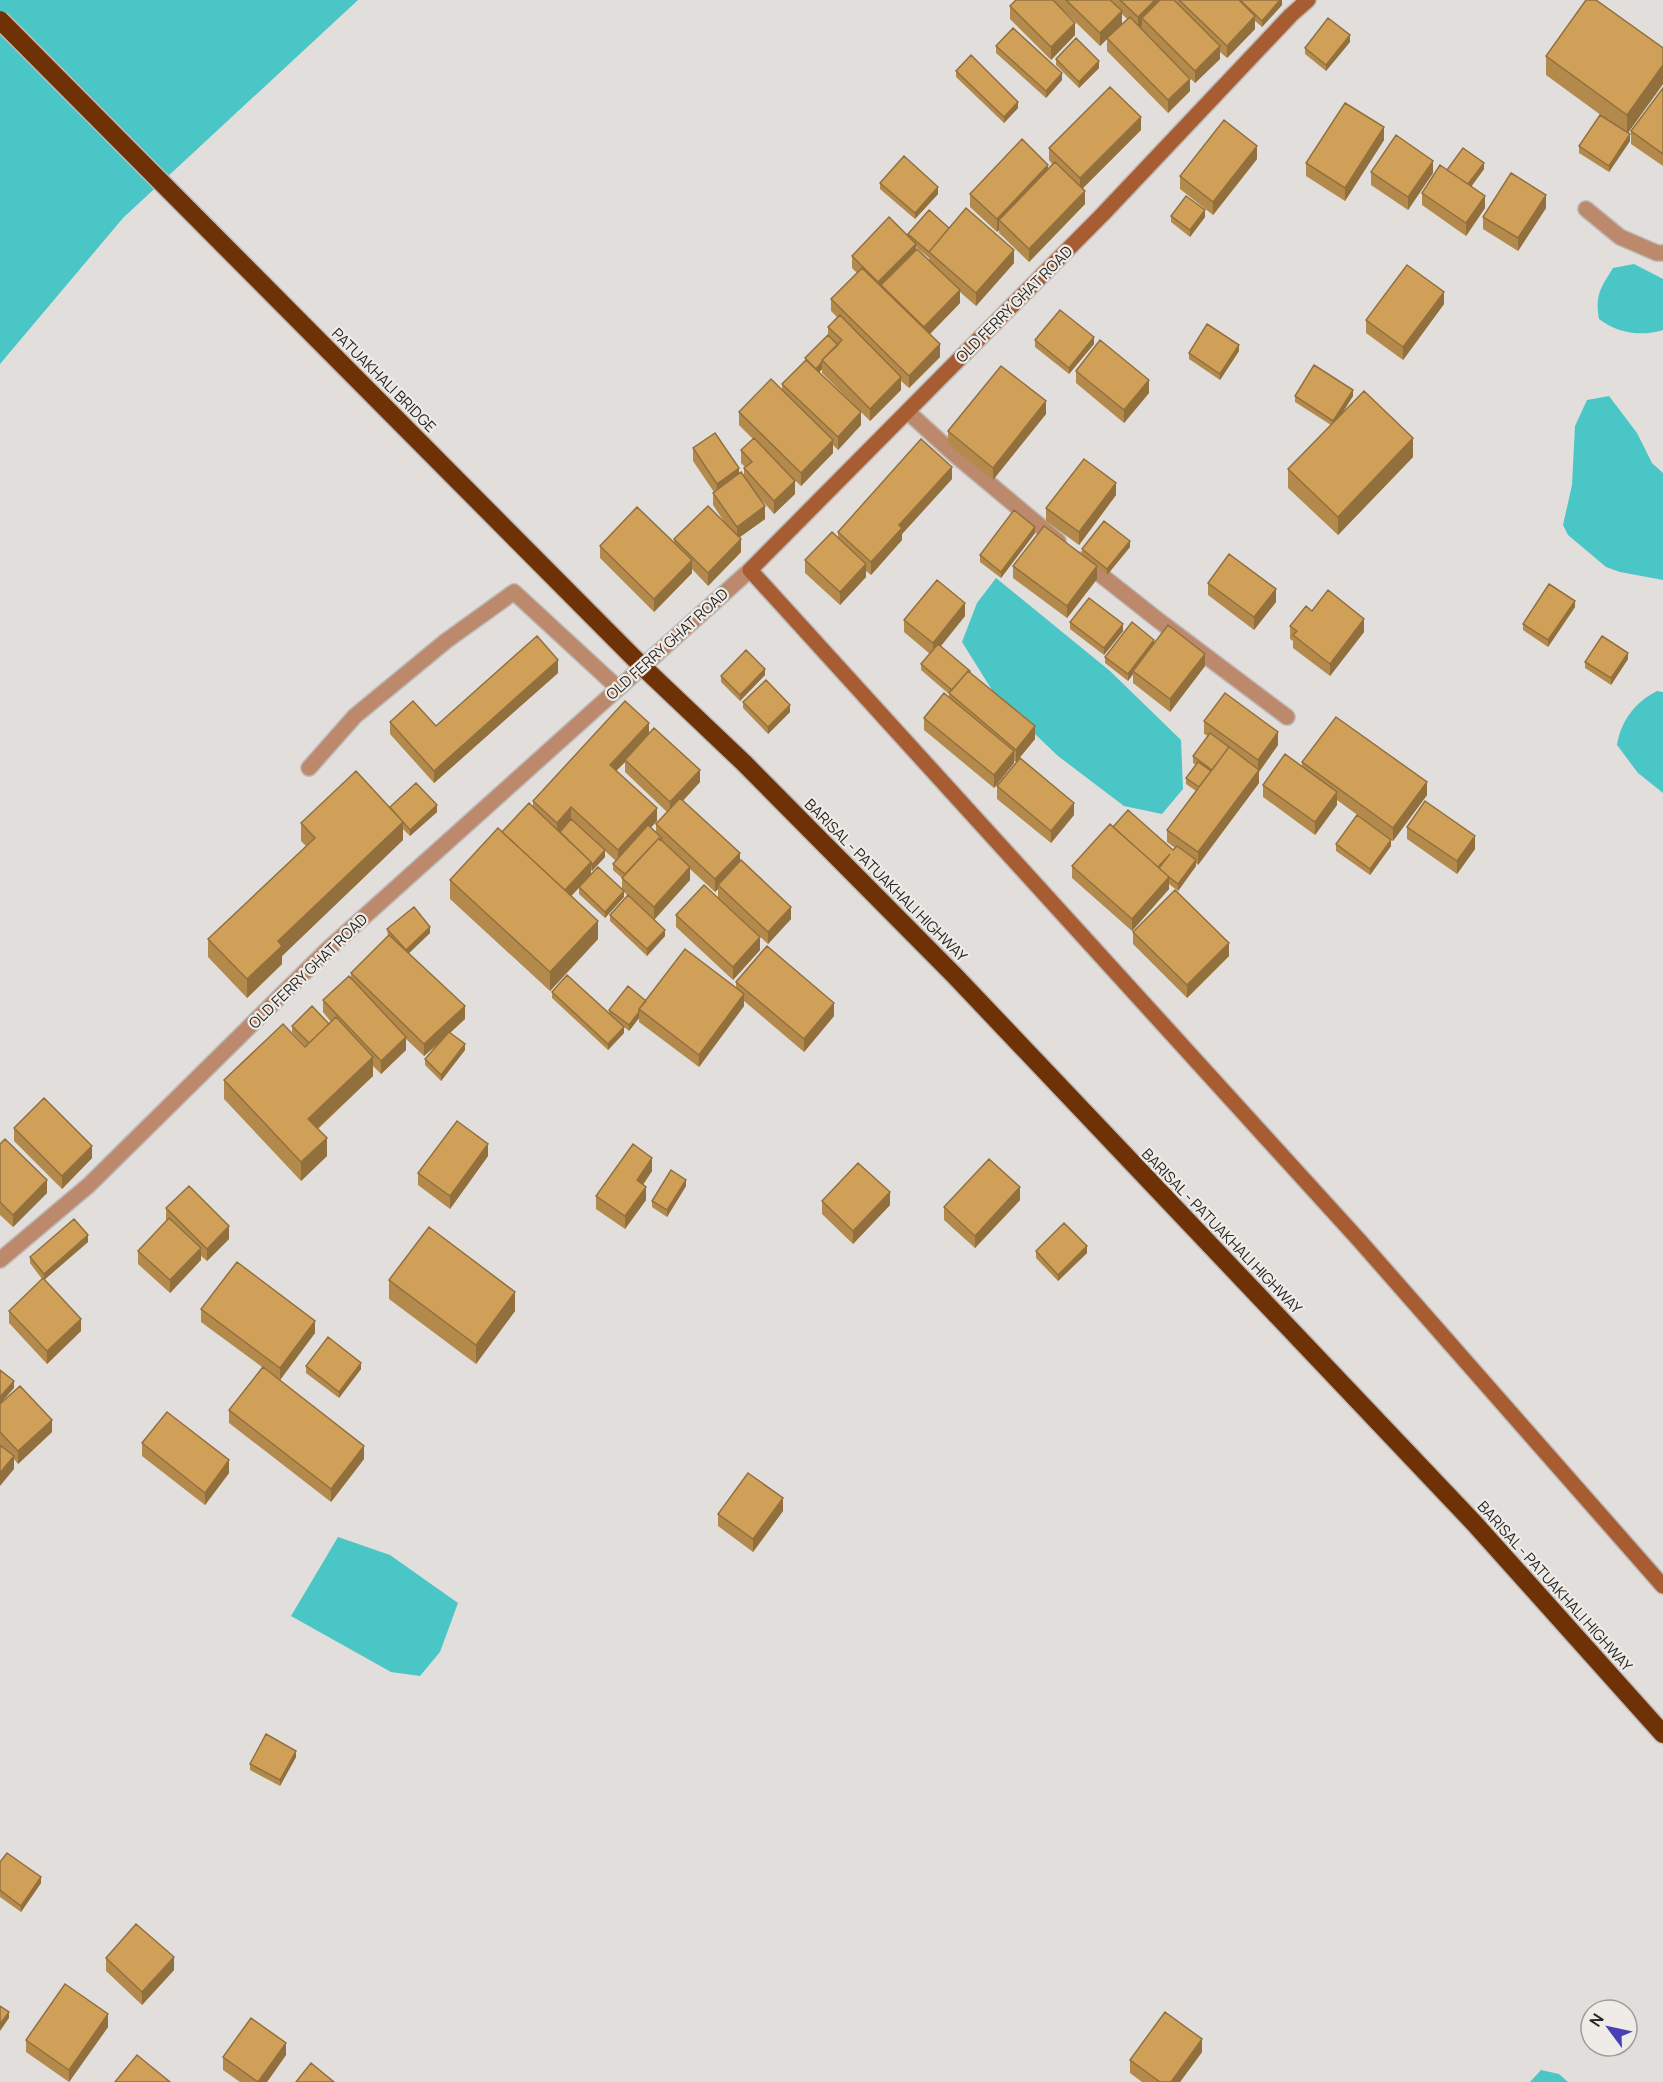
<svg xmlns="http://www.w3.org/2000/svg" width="1663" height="2082" viewBox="0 0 1663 2082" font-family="Manrope,sans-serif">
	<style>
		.water { fill: #4bc6c6 }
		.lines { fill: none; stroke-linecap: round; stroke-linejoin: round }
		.street-casing { stroke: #bcb9b6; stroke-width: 18 }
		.secondary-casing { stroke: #bcb9b6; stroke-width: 18 }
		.highway-casing { stroke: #bcb9b6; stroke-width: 21 }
		.street { stroke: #bd896d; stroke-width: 15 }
		.secondary { stroke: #a75c31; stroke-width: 15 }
		.highway { stroke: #6f3106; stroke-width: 18 }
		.highway-bridge-casing { stroke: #bcb9b6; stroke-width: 21; stroke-linecap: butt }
		.highway-bridge { stroke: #6f3106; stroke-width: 18 }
		.wall { fill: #b48a4c; fill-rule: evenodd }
		.shaded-wall { fill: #92703e }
		.building { fill: #d1a058; stroke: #92703e; stroke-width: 1.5 }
		.labels { text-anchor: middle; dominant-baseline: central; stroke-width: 4.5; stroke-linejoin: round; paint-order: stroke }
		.street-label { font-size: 15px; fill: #272624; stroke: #efece8 }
	</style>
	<rect width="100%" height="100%" fill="#e1dedb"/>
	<!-- water -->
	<path class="water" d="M0 0H358L123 218 0 364Z
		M1634 264 1663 279V330C1641 337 1617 333 1599 319 1595 295 1600 289 1613 268Z
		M1609 396 1637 433 1652 463 1663 473V580L1620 572 1606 567 1568 535 1563 525 1572 485 1575 426 1587 400Z
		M996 578 1110 671 1181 740 1183 789 1162 814 1124 806 1058 756 997 698 962 642 977 603Z
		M1657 691 1663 692V793L1638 773 1617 745C1621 721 1635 702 1657 691Z
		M338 1537 390 1555 458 1603 440 1652 420 1676 391 1672 291 1616Z
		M1541 2070 1559 2074 1568 2082H1530Z"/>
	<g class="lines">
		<!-- street casing -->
		<g class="street-casing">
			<path id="street" d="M1586 209 1620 237 1657 253H1663
				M908 412 954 454 1058 541
				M1082 560 1158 620 1287 717
				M309 768 355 716 446 641 514 592 618 688
				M0 1260 89 1185 327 950 750 570"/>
		</g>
		<!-- secondary casing -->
		<g class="secondary-casing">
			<path id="secondary" d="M1308 0 1291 15 1103 214 750 570 1359 1240 1663 1586"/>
		</g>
		<!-- highway casing -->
		<g class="highway-casing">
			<path id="highway" d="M744 763 955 976 1474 1523 1663 1734"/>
		</g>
		<!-- street -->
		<use href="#street" class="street"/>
		<!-- secondary -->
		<use href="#secondary" class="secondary"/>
		<!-- highway -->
		<use href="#highway" class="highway"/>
		<!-- highway-bridge casing -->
		<g class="highway-bridge-casing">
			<path id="highway-bridge" d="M0 20 642 666 744 763"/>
		</g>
		<!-- highway-bridge -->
		<use href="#highway-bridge" class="highway-bridge"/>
	</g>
	<!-- wall -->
	<path class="wall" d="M1053 0H1282V5L1262 27 1255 21V29L1227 58 1220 52V59L1195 83 1167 56 1190 91 1168 113 1107 51V38L1127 19 1122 14V24L1100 46Z
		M1010 6 1075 35 1051 60 1010 19Z
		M1350 42 1326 71 1305 54V48Z
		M996 46 1062 80 1046 98 996 53Z
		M1663 48V84L1628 133 1630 141 1609 172 1579 153V146L1609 121 1546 75V56Z
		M1056 59 1099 68 1079 88 1056 65Z
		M956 71 1018 108 1004 123 956 77Z
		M1663 88V166L1631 144V131Z
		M1141 130 1082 189 1085 204 1029 262 999 233V230L997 232 970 207V194L1048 168 1052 164 1049 160V148Z
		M1384 140 1345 201 1306 176V163Z
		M1257 159 1213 215 1180 189V176Z
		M1484 169 1471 187 1485 208 1466 236 1422 205V193L1447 170Z
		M1371 172 1433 173 1408 210 1371 185Z
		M880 183 938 194 915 219 880 189Z
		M1546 208 1518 251 1483 229V217Z
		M1171 216 1205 217 1190 237 1171 222Z
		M949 228 1014 263 976 306 960 292V303L930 334 940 357 909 388 901 381V390L870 421 822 373V369L819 372 861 425 838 450 833 445V453L801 486 785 471 795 494 774 514 758 496 765 519 740 537 741 552 708 586 692 569V573L654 612 600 558V546L674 543V539L725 523 713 505V493L714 492 693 461V448L739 473 744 477V468L745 467 741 463V450L753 439 739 425V412L782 390V384L805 361V358L828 335V327L837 317 831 311V299L857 273 852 268V256L908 237V234ZM916 247 929 258V260L916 250Z
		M1444 304 1403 360 1366 333V320Z
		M1035 340 1094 344 1069 374 1035 347Z
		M1239 351 1220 380 1189 359V353Z
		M1076 371 1149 393 1124 423 1076 383Z
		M1295 396H1353L1342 414 1413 457 1338 535 1288 488V469L1331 425 1295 402Z
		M1046 414 993 480 948 444V431Z
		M952 479 902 534V540L871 575 866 571V577L840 605 805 573V560L838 537V532Z
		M1116 495 1079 545 1046 521V508Z
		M1035 533 1001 578 980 562V555Z
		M1130 547 1107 575 1097 567V579L1067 618 1013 578V566L1082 555V549Z
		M1208 583 1276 602 1254 630 1208 595Z
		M1575 607 1548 647 1523 630V624Z
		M1312 611 1364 632 1330 676 1293 648V641L1290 639V626Z
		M965 616 940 646 970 672 1035 739 1016 762 1014 761V763L994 788 924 730V718L949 696V694L921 670V664L930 654 904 632V620Z
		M1070 622 1123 631 1104 655 1070 629Z
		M1154 643 1205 666 1170 712 1133 683V674L1128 681 1105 663V657Z
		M1628 659 1611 685 1585 668V662Z
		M558 673 434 783 390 734V722L436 726Z
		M765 675 740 701 721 682V676Z
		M743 702 790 712 768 734 743 708Z
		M1204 721 1278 745 1259 772V783L1198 865 1196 863V866L1178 891 1169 884V889L1132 931 1072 878V866L1113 827 1173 850 1175 848 1167 842V830L1196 791 1186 784V778L1196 765 1193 763V756L1208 736 1204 734Z
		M649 734 700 782 683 801 740 861 791 919 768 944 718 898V889L715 892 690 869V880L654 919 665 936 647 956 610 921V915L628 896 624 892V897L605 918 579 894V888L571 896 598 939 550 991 450 899V880L502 832 533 807V801ZM625 762V772L667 812 656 824V832L651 827 657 821 616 771ZM605 851 616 861 613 864V870L622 878V889L591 874V870L592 871 605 857Z
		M1302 762 1427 795 1393 841 1337 800V805L1315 835 1263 797V785L1302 767Z
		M997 786 1074 815 1051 843 997 799Z
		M390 807 437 812 410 836 403 829V840L282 956V964L247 998 208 957V939L306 846 301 841V823Z
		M1407 827 1475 849 1457 874 1407 839Z
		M1336 844 1391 846 1370 875 1336 851Z
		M676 915 760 950 733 980 676 927Z
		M387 929 430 933 409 953 465 1019 450 1033 465 1050 441 1081 425 1065V1059L438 1044 424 1056 406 1039V1050L381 1074 373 1066V1076L318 1129 327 1156 301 1181 224 1099V1080L305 1047V1046L292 1032V1026L329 1024 331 1022 323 1012V1000L351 978V973L388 936Z
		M1133 932 1229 956 1187 998 1133 944Z
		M736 982 834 1016 804 1052 744 1001V1006L699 1067 639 1022V1018L629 1031 624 1027V1033L608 1050 552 998V992L609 1014V1010L646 1001 736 988Z
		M14 1128 92 1158 62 1189 14 1141Z
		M0 1144 47 1193 13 1227 0 1215Z
		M488 1156 450 1209 418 1185V1173Z
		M652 1171 643 1185 646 1200 625 1229 596 1209V1196Z
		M686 1186 667 1217 652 1207V1201Z
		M1020 1200 975 1248 944 1220V1207Z
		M822 1201 890 1205 853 1244 822 1214Z
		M166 1208 229 1239 207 1261 201 1256V1260L170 1293 138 1264V1251L166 1221Z
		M88 1242 44 1280 81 1331 47 1364 9 1323V1311L42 1279 30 1263V1257Z
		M1036 1251 1087 1253 1058 1281 1036 1258Z
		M389 1280 515 1311 476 1364 389 1299Z
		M201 1309 315 1333 280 1380 364 1459 331 1502 229 1423V1410L262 1367 201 1322Z
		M306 1366 361 1369 339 1398 306 1373Z
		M0 1404 52 1432 18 1464 14 1459V1469L0 1444Z
		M142 1443 229 1473 205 1505 142 1456Z
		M783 1511 753 1552 718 1526V1514Z
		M296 1757 280 1786 250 1770V1764Z
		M0 1862 41 1883 21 1912 0 1897Z
		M106 1958 174 1970 142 2005 106 1971Z
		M108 2027 69 2082 26 2052V2040Z
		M1202 2052 1180 2082H1142L1130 2073V2060Z
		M286 2055 267 2082H240L223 2070V2057Z"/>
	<!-- shaded-wall -->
	<path class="shaded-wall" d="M1155 0H1163L1142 18V26L1138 30V17Z
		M1280 0H1282V5L1262 27V21Z
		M1122 11V24L1100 46V33Z
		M1255 16V29L1227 58V46Z
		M1075 23V35L1051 60V47Z
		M1350 35V42L1326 71V65Z
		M1220 46V59L1195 83V71Z
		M1099 61V68L1079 88V82Z
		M1663 65V84L1627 134V115Z
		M1062 73V80L1046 98V91Z
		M1190 79V91L1168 113V100Z
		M1018 102V108L1004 123V117Z
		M1141 117V130L1080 191V178Z
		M1384 127V140L1345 201V188Z
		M1630 134V141L1609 172V166Z
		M1257 146V159L1213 215V202Z
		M1433 161V173L1408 210V197Z
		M1484 163V169L1467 192V186Z
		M1048 165V178L999 220V230L997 232V219Z
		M938 187V194L915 219V213Z
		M1085 191V204L1029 262V249Z
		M1546 195V208L1518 251V238Z
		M1485 196V208L1466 236V223Z
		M1205 210V217L1190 237V230Z
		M916 244V257L881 285V291L878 295V282Z
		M1014 250V263L976 306V293Z
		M960 290V303L924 340V327Z
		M1444 292V304L1403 360V347Z
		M1094 337V344L1069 374V368Z
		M940 344V357L909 388V376Z
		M1239 345V351L1220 380V374Z
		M822 362V369L816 376V369Z
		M901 377V390L870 421V409Z
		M1149 380V393L1124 423V410Z
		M1353 390V396L1333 427V421Z
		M1046 401V414L993 480V468Z
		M861 412V425L838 450V437Z
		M1413 438V457L1338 535V517Z
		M833 440V453L801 486V473Z
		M952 467V479L902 534V540L871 575V562L899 525Z
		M739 468V481L717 496V484Z
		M795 481V494L774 514V501Z
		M1116 483V495L1079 545V532Z
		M765 506V519L737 539V527Z
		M1035 527V533L1001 578V572Z
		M741 539V552L708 586V573Z
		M1130 541V547L1107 575V569Z
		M692 560V573L654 612V599Z
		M866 564V577L840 605V592Z
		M1097 566V579L1067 618V606Z
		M1276 589V602L1254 630V617Z
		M1575 601V607L1548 647V640Z
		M965 603V616L933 656V643Z
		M1364 619V632L1330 676V664Z
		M1123 624V631L1104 655V648Z
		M1154 640V646L1133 671V674L1128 681V674Z
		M1628 653V659L1611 685V678Z
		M1205 654V666L1170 712V699Z
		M558 660V673L434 783V771Z
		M765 669V675L740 701V695Z
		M790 705V712L768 734V727Z
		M649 723V735L625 760V762L610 777V765Z
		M1035 726V739L1016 762V750Z
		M1278 732V745L1259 772V783L1198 865V852L1258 771V760Z
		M1014 751V763L994 788V775Z
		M700 770V782L670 814V802Z
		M1427 782V795L1393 841V828Z
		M1337 792V805L1315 835V822Z
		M1074 803V815L1051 843V831Z
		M437 805V812L410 836V830Z
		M571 807V820L557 836V823Z
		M657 808V821L618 863V850Z
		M403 822V840L282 956V964L247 998V979L278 941Z
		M1475 836V849L1457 874V861Z
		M1391 840V846L1370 875V869Z
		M605 850V857L592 871V865Z
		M740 853V866L718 885V889L715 892V879Z
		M1196 860V866L1178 891V884Z
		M591 862V874L564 904V891Z
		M690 867V880L654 920V907Z
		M1169 877V889L1132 931V919Z
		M624 891V897L605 918V912Z
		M791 907V919L768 944V932Z
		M598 921V939L550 991V972Z
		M430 927V933L406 956V950Z
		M665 930V936L647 956V949Z
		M760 937V950L733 980V967Z
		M1229 943V956L1187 998V985Z
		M744 994V1006L699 1067V1055Z
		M834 1003V1016L804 1052V1039Z
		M465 1006V1019L424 1056V1044Z
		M639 1012V1018L629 1031V1025Z
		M624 1027V1033L608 1050V1044Z
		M406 1037V1050L381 1074V1061Z
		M465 1044V1050L441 1081V1075Z
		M373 1057V1076L308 1137V1119Z
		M327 1138V1156L301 1181V1162Z
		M488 1144V1156L450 1209V1196Z
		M92 1146V1158L62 1189V1176Z
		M652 1158V1171L637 1193V1180Z
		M47 1180V1193L13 1227V1215Z
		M686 1180V1186L667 1217V1210Z
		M646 1187V1200L625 1229V1216Z
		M1020 1187V1200L975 1248V1236Z
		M890 1192V1205L853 1244V1231Z
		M229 1226V1239L207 1261V1249Z
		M88 1235V1242L44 1280V1274Z
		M1087 1246V1253L1058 1281V1275Z
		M201 1248V1260L170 1293V1280Z
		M515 1292V1311L476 1364V1345Z
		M81 1319V1331L47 1364V1351Z
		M315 1321V1333L280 1380V1368Z
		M361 1363V1369L339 1398V1392Z
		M14 1381V1388L0 1404V1397Z
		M52 1420V1432L18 1464V1451Z
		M364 1446V1459L331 1502V1489Z
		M14 1456V1469L0 1486V1473Z
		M229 1460V1473L205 1505V1493Z
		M783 1498V1511L753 1552V1539Z
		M296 1751V1757L280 1786V1780Z
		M41 1877V1883L21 1912V1906Z
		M174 1957V1970L142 2005V1992Z
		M9 2012V2018L0 2031V2024Z
		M108 2014V2027L69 2082V2070Z
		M1202 2039V2052L1180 2082H1171Z
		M286 2043V2055L267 2082H258Z"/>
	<!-- building -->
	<path class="building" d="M1016 0H1053L1075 23 1051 47 1010 6Z
		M1066 0H1110L1122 11 1100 33Z
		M1120 0H1155L1138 17Z
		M1160 0H1174L1220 46 1195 71 1142 18Z
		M1179 0H1239L1255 16 1227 46Z
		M1240 0H1280L1262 21Z
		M1586 0H1596L1663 48V65L1627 115 1546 56Z
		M1130 17 1190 79 1168 100 1107 38Z
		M1328 18 1350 35 1326 65 1305 48Z
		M1013 28 1062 73 1046 91 996 46Z
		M1076 38 1099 61 1079 82 1056 59Z
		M971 55 1018 102 1004 117 956 71Z
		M1110 87 1141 117 1080 178 1049 148Z
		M1663 88V154L1631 131Z
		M1345 103 1384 127 1345 188 1306 163Z
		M1600 115 1630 134 1609 166 1579 146Z
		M1224 120 1257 146 1213 202 1180 176Z
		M1396 135 1433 161 1408 197 1371 172Z
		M1022 139 1048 165 997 219 970 194Z
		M1463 148 1484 163 1468 184 1447 170Z
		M904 156 938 187 915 213 880 183Z
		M1055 162 1085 191 1029 249 999 220Z
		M1440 165 1485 196 1466 223 1422 193Z
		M1511 173 1546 195 1518 238 1483 217Z
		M1186 196 1205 210 1190 230 1171 216Z
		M966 208 1014 250 976 293 929 252Z
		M929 210 949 228 929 252 930 253 908 234Z
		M889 217 916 244 878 282 852 256Z
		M917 249 960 290 924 327 881 285Z
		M1407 265 1444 292 1403 347 1366 320Z
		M862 268 940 344 909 376 831 299Z
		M1060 310 1094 337 1069 368 1035 340Z
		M840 315 901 377 870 409 822 360 842 340 828 327Z
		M1207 324 1239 345 1220 374 1189 353Z
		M828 335 838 345 822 360V362L816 369 805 358Z
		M1100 340 1149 380 1124 410 1076 371Z
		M806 360 861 412 838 437 782 384Z
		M1314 365 1353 390 1333 421 1295 396Z
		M1001 366 1046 401 993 468 948 431Z
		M771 379 833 440 801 473 739 412Z
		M1364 391 1413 438 1338 517 1288 469Z
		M715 433 739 468 717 484 693 448Z
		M754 438 795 481 774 501 744 468 752 462 741 450Z
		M921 439 952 467 899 525 902 528 871 562 838 532Z
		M1084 459 1116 483 1079 532 1046 508Z
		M741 472 765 506 737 527 713 493Z
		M708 506 741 539 708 573 674 539Z
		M637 507 692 560 654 599 600 546Z
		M1014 510 1035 527 1001 572 980 555Z
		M1104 521 1130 541 1107 569 1082 549Z
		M1044 526 1097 566 1067 606 1013 566Z
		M832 532 866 564 840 592 805 560Z
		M1229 554 1276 589 1254 617 1208 583Z
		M937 580 965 603 933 643 904 620Z
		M1549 584 1575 601 1548 640 1523 624Z
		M1328 590 1364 619 1330 664 1293 635 1297 631 1290 626 1306 606 1312 611Z
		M1089 598 1123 624 1104 648 1070 622Z
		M1132 622 1154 640 1128 674 1105 657Z
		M1168 625 1205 654 1170 699 1133 671Z
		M537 636 558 660 434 771 390 722 413 701 436 726Z
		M1602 636 1628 653 1611 678 1585 662Z
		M938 644 970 671 969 672 968 671 952 690 921 664Z
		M746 650 765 669 740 695 721 676Z
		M968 671 1035 726 1016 750 949 693Z
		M766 680 790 705 768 727 743 702Z
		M944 693 1014 751 994 775 924 718Z
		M1225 693 1278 732 1258 760 1204 721Z
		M625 701 649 723 610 765 657 808 618 850 571 807 557 823 533 801Z
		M1336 717 1427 782 1393 828 1302 762Z
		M654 728 700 770 670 802 625 760Z
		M1210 733 1229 747 1212 770 1193 756Z
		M1229 747 1259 770 1198 852 1167 830Z
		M1285 754 1337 792 1315 822 1263 785Z
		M1020 758 1074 803 1051 831 997 786Z
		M1198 762 1211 771 1199 787 1186 778Z
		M356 771 403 822 278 941 282 946 247 979 208 939 315 838 301 823Z
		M416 783 437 805 410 830 390 807Z
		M680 798 740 853 715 879 656 824Z
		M1425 801 1475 836 1457 861 1407 827Z
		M529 803 591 862 565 890 502 832Z
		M1128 810 1173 850 1177 846 1196 860 1178 884 1169 877 1159 868 1170 854 1158 867 1113 827Z
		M1357 815 1391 840 1370 869 1336 844Z
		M571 819 605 850 592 865 591 862 560 832Z
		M1110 824 1169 877 1132 919 1072 866Z
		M648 825 662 838 660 840 659 838 625 874 613 864Z
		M498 828 598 921 550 972 450 880Z
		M659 838 690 867 654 907 622 878Z
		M741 860 791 907 768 932 718 885Z
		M598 867 624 891 605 912 579 887Z
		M704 885 760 937 733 967 676 915Z
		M1175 890 1229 943 1187 985 1133 932Z
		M628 895 665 930 647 949 610 915Z
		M414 907 430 927 406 950 387 929Z
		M389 935 465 1006 424 1044 351 973Z
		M767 946 834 1003 804 1039 736 982Z
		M685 949 744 994 699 1055 639 1009Z
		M567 975 624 1027 608 1044 552 992Z
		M349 976 406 1037 381 1061 323 1000Z
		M628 986 646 1001 639 1009V1012L629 1025 609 1010Z
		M312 1006 329 1024 309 1043 292 1026Z
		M336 1017 373 1057 308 1119 327 1138 301 1162 224 1080 283 1024 305 1047Z
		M449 1032 465 1044 441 1075 425 1059Z
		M44 1098 92 1146 62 1176 14 1128Z
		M457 1121 488 1144 450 1196 418 1173Z
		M5 1139 47 1180 13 1215 0 1202V1144Z
		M633 1144 652 1158 637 1180 646 1187 625 1216 596 1196Z
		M989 1159 1020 1187 975 1236 944 1207Z
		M858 1163 890 1192 853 1231 822 1201Z
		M671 1170 686 1180 667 1210 652 1201Z
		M189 1186 229 1226 207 1249 166 1208Z
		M169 1218 201 1248 170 1280 138 1251Z
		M74 1219 88 1235 44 1274 30 1257Z
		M1064 1223 1087 1246 1058 1275 1036 1251Z
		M429 1227 515 1292 476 1345 389 1280Z
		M237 1262 315 1321 280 1368 201 1309Z
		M43 1278 81 1319 47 1351 9 1311Z
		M328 1337 361 1363 339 1392 306 1366Z
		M263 1367 364 1446 331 1489 229 1410Z
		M0 1370 14 1381 0 1397Z
		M20 1386 52 1420 18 1451 0 1432V1404Z
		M167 1412 229 1460 205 1493 142 1443Z
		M0 1445 14 1456 0 1473Z
		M748 1473 783 1498 753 1539 718 1514Z
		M266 1734 296 1751 280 1780 250 1764Z
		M7 1853 41 1877 21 1906 0 1890V1862Z
		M136 1924 174 1957 142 1992 106 1958Z
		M65 1984 108 2014 69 2070 26 2040Z
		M0 2006 9 2012 0 2024Z
		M1165 2012 1202 2039 1171 2082H1160L1130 2060Z
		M251 2018 286 2043 258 2082 223 2057Z
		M137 2055 170 2082H115Z
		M311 2063 334 2082H296Z"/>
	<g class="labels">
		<!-- street labels -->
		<g class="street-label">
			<text transform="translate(1014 304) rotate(-45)">OLD FERRY GHAT ROAD</text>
			<text transform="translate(384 380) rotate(45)">PATUAKHALI BRIDGE</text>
			<text transform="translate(667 644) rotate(-42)">OLD FERRY GHAT ROAD</text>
			<text transform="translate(886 880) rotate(45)">BARISAL - PATUAKHALI HIGHWAY</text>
			<text transform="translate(308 971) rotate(-44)">OLD FERRY GHAT ROAD</text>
			<text transform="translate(1222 1231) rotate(46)">BARISAL - PATUAKHALI HIGHWAY</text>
			<text transform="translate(1555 1586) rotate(48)">BARISAL - PATUAKHALI HIGHWAY</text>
		</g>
	</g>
	<!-- north arrow -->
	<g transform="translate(1609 2028) rotate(303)"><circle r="28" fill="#efece8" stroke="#9f9d9a" stroke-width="1.5"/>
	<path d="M0-4.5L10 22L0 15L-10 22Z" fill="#4940b7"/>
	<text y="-9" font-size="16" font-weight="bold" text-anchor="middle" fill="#272624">N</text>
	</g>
</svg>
